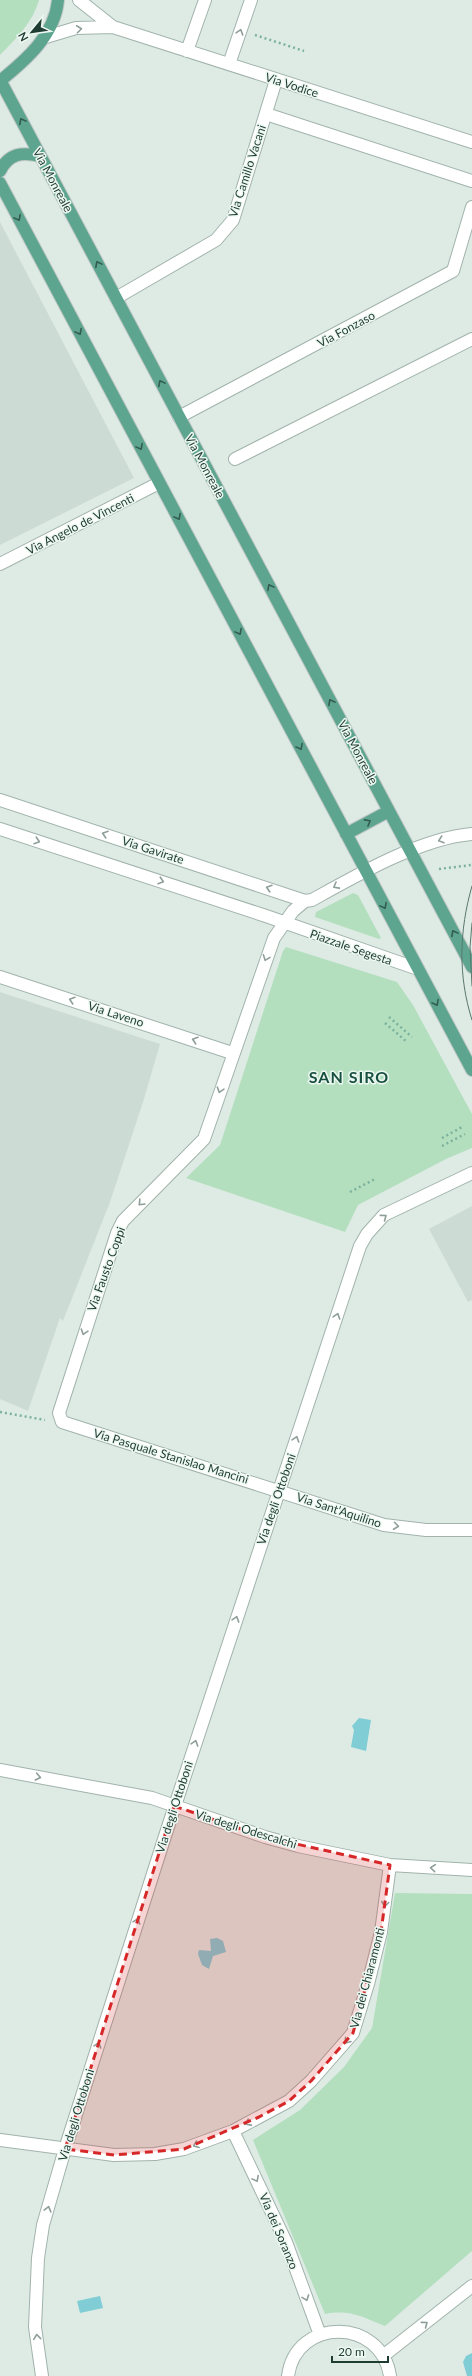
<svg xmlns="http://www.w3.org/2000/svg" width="472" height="2376" viewBox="0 0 472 2376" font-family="Lato,sans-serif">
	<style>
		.built { fill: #ccdbd3 }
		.green { fill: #b4dfbe }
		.water { fill: #80cdd6 }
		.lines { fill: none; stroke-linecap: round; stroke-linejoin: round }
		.minor-casing { stroke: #a1b3ac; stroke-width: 14 }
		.major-casing { stroke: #c0c8c6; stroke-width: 14 }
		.path { stroke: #7bb29e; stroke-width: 2.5; stroke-dasharray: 2 3; stroke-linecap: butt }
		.minor { stroke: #fff; stroke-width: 12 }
		.major { stroke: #5ea58f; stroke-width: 12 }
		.tram { stroke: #58786e; stroke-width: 1 }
		.oneway { stroke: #8e9e98 }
		.oneway2 { stroke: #315c4e }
		.marked { fill: #d62828; fill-opacity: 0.2; stroke: #d62828; stroke-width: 3; stroke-dasharray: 8 5; stroke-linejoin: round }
		.labels { text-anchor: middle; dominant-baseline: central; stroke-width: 3; stroke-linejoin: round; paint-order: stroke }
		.street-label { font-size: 12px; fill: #1e3c32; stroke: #eef8f3 }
		.district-label { font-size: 16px; font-weight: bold; letter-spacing: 1px; fill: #18503f; stroke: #eef8f3 }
	</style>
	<rect width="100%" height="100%" fill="#deebe5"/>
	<!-- built -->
	<path class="built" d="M0 222 134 478 0 545Z
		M0 992 160 1044 144 1099 110 1202 63 1321 60 1318 28 1411 0 1399Z
		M472 1206V1300L468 1302 429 1229Z"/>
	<!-- green -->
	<path class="green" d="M0 0H39C33 22 16 39 0 55Z
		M353 893 358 895 381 938 379 939 315 917 316 912Z
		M286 947 397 982 413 1005 472 1114V1148L446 1159 358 1205 345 1232 186 1178 220 1145 283 951Z
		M395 1893 472 1894V2251L385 2326C363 2317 349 2309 325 2314L253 2140 300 2110 344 2067 372 2028Z"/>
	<!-- water -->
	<path class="water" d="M359 1718 371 1720 366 1751 351 1747 354 1730 352 1726Z
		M217 1938 223 1941 226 1952 213 1956 209 1969 202 1965 198 1954 199 1950 211 1951 210 1939Z
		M100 2296 103 2308 80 2313 77 2301Z
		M472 2353V2376H467L463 2362 466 2356Z"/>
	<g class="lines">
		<!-- minor casing -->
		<g class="minor-casing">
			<path id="minor" d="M79 0 113 27 472 142
				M46 37 76 28 113 27
				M187 51 205 0
				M229 64 251 0
				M266 114 472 181
				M116 298 216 240 233 220 276 80
				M179 417 453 271 472 207
				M235 459 472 339
				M0 564 159 483
				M0 800 305 901
				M0 829 266 916 418 969
				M472 834C421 838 357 875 312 900L305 901 293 911 274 938 204 1139 123 1221 117 1233 59 1413 62 1422 384 1525 426 1530H472
				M0 977 232 1053
				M0 1770 152 1798 265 1837 298 1846 390 1865 472 1870
				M233 2131 286 2242 320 2335
				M0 2140 114 2155 155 2154 184 2149 233 2131 289 2101 311 2081 353 2033 368 1984 381 1932 390 1865
				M383 2356 472 2286
				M42 2376 35 2327 38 2258 43 2225 65 2149 166 1833 360 1246 367 1234 384 1215 472 1173
				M288 2376C296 2317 381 2317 390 2376"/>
		</g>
		<!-- major casing -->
		<g class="major-casing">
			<path id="major" d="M0 80 472 967
				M0 81C26 60 55 35 58 0
				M0 171C9 153 22 152 40 156
				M0 183 472 1070
				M346 834 389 811"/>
		</g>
		<!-- path -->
		<path class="path" d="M255 35 304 51
			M439 869 471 865
			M389 1017 412 1037
			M385 1023 407 1042
			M442 1138 464 1126
			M442 1146 465 1134
			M350 1192 375 1179
			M0 1412 45 1420"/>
		<!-- minor -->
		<use href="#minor" class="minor"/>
		<!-- major -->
		<use href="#major" class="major"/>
		<!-- tram -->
		<path class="tram" d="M472 886C459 931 458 976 472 1020
			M472 923 470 947 472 986"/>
	</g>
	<!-- one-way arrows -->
	<defs><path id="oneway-chevron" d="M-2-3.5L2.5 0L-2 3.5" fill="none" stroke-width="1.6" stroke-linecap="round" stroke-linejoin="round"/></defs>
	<g class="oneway">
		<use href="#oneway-chevron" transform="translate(79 29) rotate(-7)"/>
		<use href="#oneway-chevron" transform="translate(240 32) rotate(-72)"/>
		<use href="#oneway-chevron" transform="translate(105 834) rotate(-162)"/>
		<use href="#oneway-chevron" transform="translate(441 840) rotate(161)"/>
		<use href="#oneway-chevron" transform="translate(37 841) rotate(18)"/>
		<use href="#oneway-chevron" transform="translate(161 881) rotate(18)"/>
		<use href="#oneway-chevron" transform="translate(336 886) rotate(151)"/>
		<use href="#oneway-chevron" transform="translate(269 888) rotate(-162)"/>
		<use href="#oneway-chevron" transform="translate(266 958) rotate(111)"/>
		<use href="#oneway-chevron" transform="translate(72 1000) rotate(-162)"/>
		<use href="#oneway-chevron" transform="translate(195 1040) rotate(-162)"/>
		<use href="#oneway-chevron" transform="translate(220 1090) rotate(108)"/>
		<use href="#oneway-chevron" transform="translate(141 1203) rotate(134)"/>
		<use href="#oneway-chevron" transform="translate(384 1217) rotate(-37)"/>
		<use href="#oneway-chevron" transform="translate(337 1316) rotate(-72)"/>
		<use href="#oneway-chevron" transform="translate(84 1332) rotate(108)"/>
		<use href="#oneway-chevron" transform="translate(296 1439) rotate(-72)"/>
		<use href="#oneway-chevron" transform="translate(396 1526) rotate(7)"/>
		<use href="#oneway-chevron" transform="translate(236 1619) rotate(-72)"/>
		<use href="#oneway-chevron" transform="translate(195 1743) rotate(-72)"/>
		<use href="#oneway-chevron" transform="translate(38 1777) rotate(11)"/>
		<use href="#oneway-chevron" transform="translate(433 1868) rotate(-175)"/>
		<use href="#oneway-chevron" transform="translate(385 1904) rotate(98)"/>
		<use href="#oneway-chevron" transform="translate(137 1921) rotate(-72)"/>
		<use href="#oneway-chevron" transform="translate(347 2041) rotate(128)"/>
		<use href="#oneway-chevron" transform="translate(98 2045) rotate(-72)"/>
		<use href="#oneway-chevron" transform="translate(248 2123) rotate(152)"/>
		<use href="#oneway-chevron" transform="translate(196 2145) rotate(159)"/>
		<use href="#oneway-chevron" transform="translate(256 2179) rotate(62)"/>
		<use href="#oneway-chevron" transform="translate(48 2209) rotate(-75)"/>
		<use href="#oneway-chevron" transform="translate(306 2298) rotate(70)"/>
		<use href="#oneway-chevron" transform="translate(425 2324) rotate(-37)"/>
		<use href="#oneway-chevron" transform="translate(37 2337) rotate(-96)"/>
	</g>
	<g class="oneway2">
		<use href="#oneway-chevron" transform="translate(22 121) rotate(-118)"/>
		<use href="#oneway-chevron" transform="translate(18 218) rotate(62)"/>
		<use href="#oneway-chevron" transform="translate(98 264) rotate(-118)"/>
		<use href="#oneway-chevron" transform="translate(79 332) rotate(62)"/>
		<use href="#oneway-chevron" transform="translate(161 383) rotate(-118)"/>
		<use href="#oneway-chevron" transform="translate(140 447) rotate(62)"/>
		<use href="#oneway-chevron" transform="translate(178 517) rotate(62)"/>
		<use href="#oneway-chevron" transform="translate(270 587) rotate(-118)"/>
		<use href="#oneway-chevron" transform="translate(239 632) rotate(62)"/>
		<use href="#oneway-chevron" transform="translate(331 702) rotate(-118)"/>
		<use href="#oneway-chevron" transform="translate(300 747) rotate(62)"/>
		<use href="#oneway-chevron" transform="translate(368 822) rotate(-29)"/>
		<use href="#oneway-chevron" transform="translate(384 906) rotate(62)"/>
		<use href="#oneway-chevron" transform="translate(454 933) rotate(-118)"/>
		<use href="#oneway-chevron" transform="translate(436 1003) rotate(62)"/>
	</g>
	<!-- marked area -->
	<path class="marked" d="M174 1806 265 1837 390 1865 381 1932 353 2033 311 2081 289 2101 259 2117 184 2149 114 2155 65 2149Z"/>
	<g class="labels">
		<!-- street labels -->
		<g class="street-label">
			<text transform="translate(292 85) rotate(18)">Via Vodice</text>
			<text transform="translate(247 171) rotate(-72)">Via Camillo Vacani</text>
			<text transform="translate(53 180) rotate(62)">Via Monreale</text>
			<text transform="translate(346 329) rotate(-28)">Via Fonzaso</text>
			<text transform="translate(205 466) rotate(62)">Via Monreale</text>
			<text transform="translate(80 524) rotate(-27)">Via Angelo de Vincenti</text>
			<text transform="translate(358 752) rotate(62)">Via Monreale</text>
			<text transform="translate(153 850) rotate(18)">Via Gavirate</text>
			<text transform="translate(351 947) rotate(19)">Piazzale Segesta</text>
			<text transform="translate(116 1014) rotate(18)">Via Laveno</text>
			<text transform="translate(106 1269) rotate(-70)">Via Fausto Coppi</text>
			<text transform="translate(171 1456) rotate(17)">Via Pasquale Stanislao Mancini</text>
			<text transform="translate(276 1499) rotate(-71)">Via degli Ottoboni</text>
			<text transform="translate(339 1510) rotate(18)">Via Sant'Aquilino</text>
			<text transform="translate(174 1807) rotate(-72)">Via degli Ottoboni</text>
			<text transform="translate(246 1829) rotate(17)">Via degli Odescalchi</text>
			<text transform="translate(367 1978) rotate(-75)">Via dei Chiaramonti</text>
			<text transform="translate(76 2115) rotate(-73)">Via degli Ottoboni</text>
			<text transform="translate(279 2231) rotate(67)">Via dei Soranzo</text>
		</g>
		<!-- district labels -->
		<g class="district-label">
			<text x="349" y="1076">SAN SIRO</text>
		</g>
	</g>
	<!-- north arrow -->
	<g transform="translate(32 32) rotate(241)" stroke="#eef8f3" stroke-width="3" paint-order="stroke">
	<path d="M0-3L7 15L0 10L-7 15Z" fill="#1e3c32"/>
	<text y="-6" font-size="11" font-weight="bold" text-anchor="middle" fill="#1e3c32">N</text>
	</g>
	<!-- scale -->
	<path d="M332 2356v6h56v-6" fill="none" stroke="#1e3c32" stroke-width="2"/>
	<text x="338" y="2356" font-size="12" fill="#1e3c32" stroke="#eef8f3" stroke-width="3" paint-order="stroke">20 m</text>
</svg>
